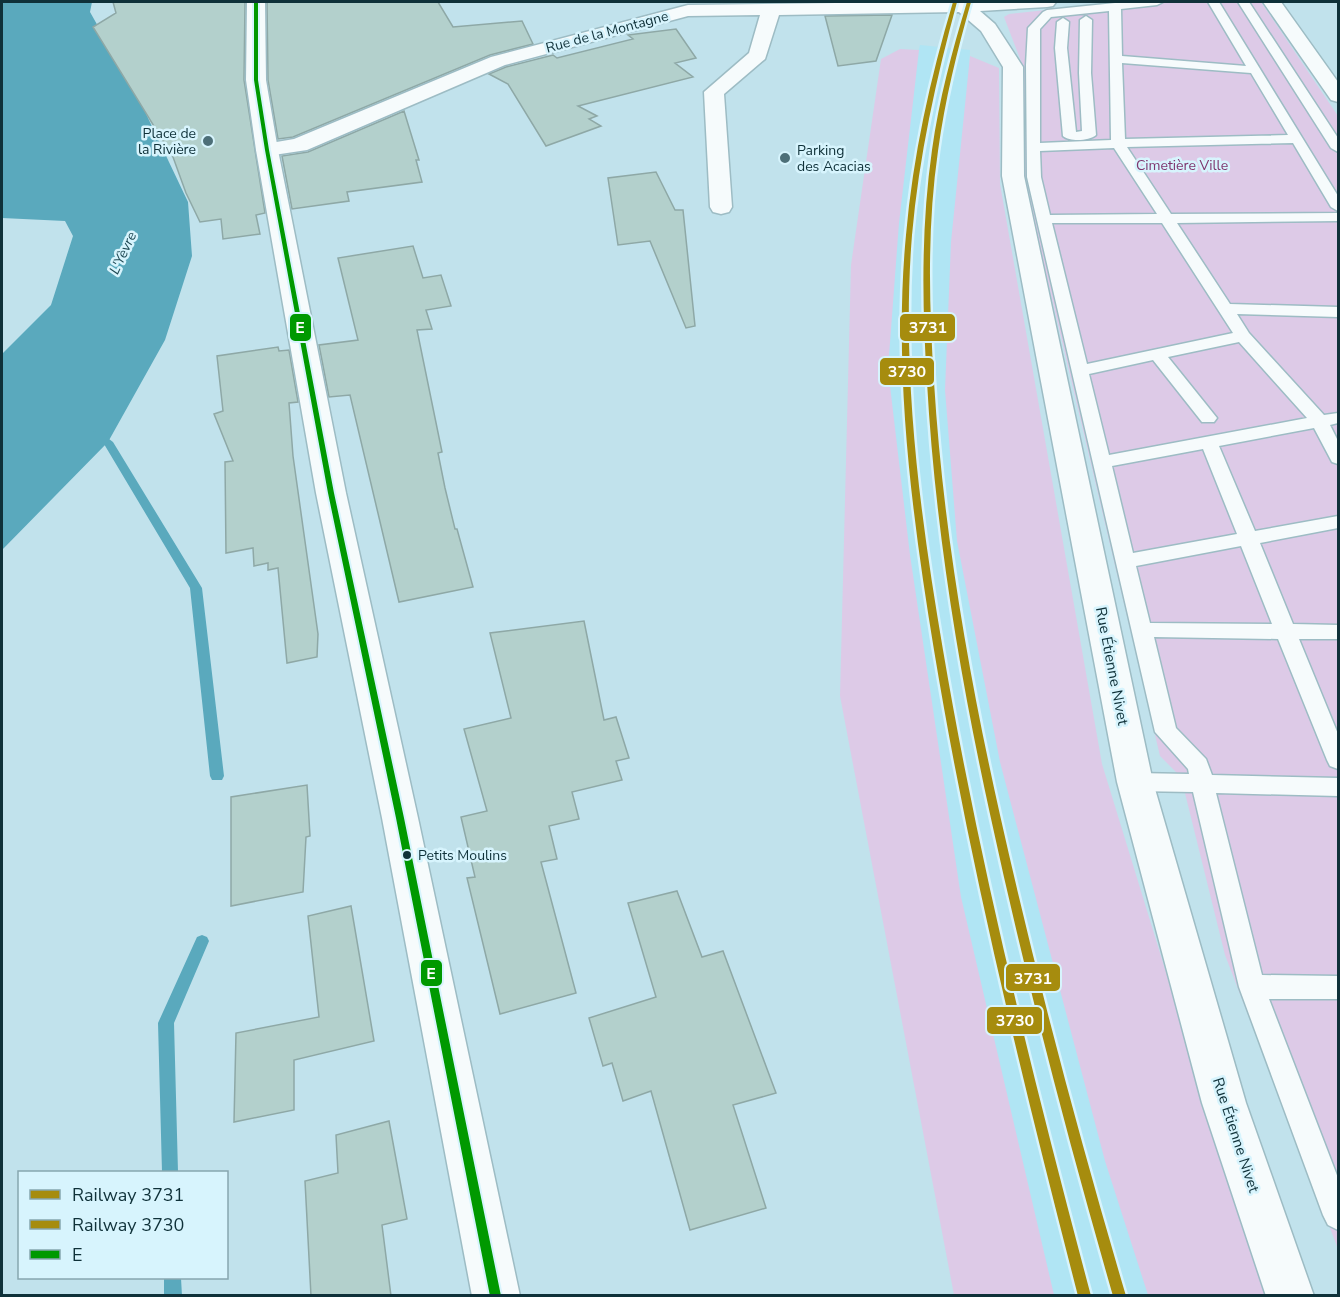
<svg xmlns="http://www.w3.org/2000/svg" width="1340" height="1297" viewBox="0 0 1340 1297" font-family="'Nunito Sans',sans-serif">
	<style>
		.built { fill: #b0e5f4 }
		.green { fill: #ddcae7 }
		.water { fill: #5aa9bd }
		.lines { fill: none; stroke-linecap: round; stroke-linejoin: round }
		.stream { fill: #5aa9bd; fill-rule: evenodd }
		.building { fill: #b3d0cc; stroke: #8ea8a6; stroke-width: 1.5 }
		.lane-casing { stroke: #9dbcc4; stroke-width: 3 }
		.street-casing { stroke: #9dbcc4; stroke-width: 3 }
		.primary-casing { stroke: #9dbcc4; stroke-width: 3 }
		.lane { fill: #f6fbfc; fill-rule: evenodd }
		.street { fill: #f6fbfc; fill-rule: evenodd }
		.primary { fill: #f6fbfc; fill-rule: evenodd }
		.bus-1-casing { stroke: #d7f4fd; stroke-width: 4 }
		.bus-1 { fill: #090; fill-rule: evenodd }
		.rail-1-casing { stroke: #d7f4fd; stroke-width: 5 }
		.rail-2-casing { stroke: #d7f4fd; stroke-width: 5 }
		.rail-1 { fill: #a68c0e; fill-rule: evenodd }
		.rail-2 { fill: #a68c0e; fill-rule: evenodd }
		.poi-dot { fill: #4d6f78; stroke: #d7f4fd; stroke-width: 2 }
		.bus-dot { fill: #0f3139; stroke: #d7f4fd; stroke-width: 2 }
		.labels { text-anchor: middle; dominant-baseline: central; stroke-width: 5; stroke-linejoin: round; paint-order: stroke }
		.far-street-label { font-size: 14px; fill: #0f3139; stroke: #d7f4fd }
		.far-poi-label { font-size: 14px; fill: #0f3139; stroke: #d7f4fd; text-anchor: end }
		.far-park-label { font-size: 14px; fill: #7f356e; stroke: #d7f4fd }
		.far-water-label { font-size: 14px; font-style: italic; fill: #1e4853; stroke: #d7f4fd }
		.bus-label { font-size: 14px; fill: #0f3139; stroke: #d7f4fd; text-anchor: start }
		.street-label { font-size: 15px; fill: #0f3139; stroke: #d7f4fd }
		.line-badge { stroke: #d7f4fd; stroke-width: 2 }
		.badge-label { font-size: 16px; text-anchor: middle; font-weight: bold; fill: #fff }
	</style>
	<rect width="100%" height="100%" fill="#c1e2ec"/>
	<!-- built -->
	<path class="built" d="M920 45 970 50 966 131 1178 1295H1024L875 411 894 140Z"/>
	<!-- green -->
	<path class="green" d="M1119 2H1261L1338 116V1249L1225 955 1181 777 1160 756 1023 176 1024 69 1004 17 1009 14Z
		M900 49 919 50 899 223 888 369 910 555 961 897 1054 1295H954L840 696 851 265 881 59Z
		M970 56 999 68 1000 184 1102 764 1265 1295H1148L1105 1161 1000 762 957 541 945 390 951 242Z"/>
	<!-- water -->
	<path class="water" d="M2 2H92L90 12 139 99 188 202 192 256 165 340 108 442 2 550V354L51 305 73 236 65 221 2 218Z"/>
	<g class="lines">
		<!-- stream -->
		<path class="stream" d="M97 430 113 442 202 588 224 776 222 780H212L210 776 190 588 104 444 92 433Z
			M202 935 207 937 209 941 174 1023 178 1172H162L158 1023 197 937Z
			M164 1278H181L182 1296H164Z"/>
	</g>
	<!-- building -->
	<path class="building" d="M113 2H245L244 80 265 213 256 215 260 234 223 239 221 219 200 222 186 193 173 157 93 27 116 13Z
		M267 2H438L453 27 522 21 533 44 490 55 293 137 278 139 268 80Z
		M892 15 876 61 838 66 825 16Z
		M676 29 696 58 675 63 693 77 578 106 597 116 589 119 601 126 546 146 508 84 489 74 506 67 553 55 557 58 633 39 628 35Z
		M404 111 419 160H416L422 182 347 192 349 201 292 209 282 156 308 152Z
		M656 172 675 210H683L695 326 686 328 650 241 618 245 608 178Z
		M413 246 423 278 441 275 451 306 426 310 432 329 417 330 442 452 438 453 445 488 455 529H457L473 587 399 602 350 395 329 397 319 345 358 340 338 258Z
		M278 347 279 351 289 350 298 402 289 403 293 456 318 634 317 657 287 663 278 568 268 570V563L254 566 253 548 226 553 225 462 233 461 214 414 223 411 217 356Z
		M584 621 604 720 616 717 629 758 616 761 622 780 572 792 579 819 549 826 557 859 541 862 576 993 500 1014 467 878 475 877 461 817 487 811 464 729 511 718 490 633Z
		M307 785 310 836 306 837 303 892 231 906V797Z
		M677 891 702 957 723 951 776 1093 733 1105 766 1208 690 1230 651 1091 623 1101 612 1063 603 1066 589 1018 656 997 628 903Z
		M351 906 374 1041 294 1060V1110L234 1122 236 1033 319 1017 308 916Z
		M389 1121 407 1219 382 1225 391 1296H311L305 1181 338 1173 336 1135Z"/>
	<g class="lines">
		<!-- lane casing -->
		<g class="lane-casing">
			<path id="lane" d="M1163 2 1157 5 1121 9 1122 56 1246 66 1208 2H1219L1338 196V211L1331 207 1293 143 1127 147 1171 214 1338 213V221L1177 223 1230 304 1338 307V317L1237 314 1249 333 1324 415 1338 413V423L1330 425 1338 441V464L1332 462 1314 428 1219 446 1255 531 1338 516V528L1260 543 1293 624 1338 625V639H1299L1338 734V769L1330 766 1327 760 1278 639 1154 637 1176 728 1206 759 1212 775 1338 778V796L1216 793 1262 975 1338 976V999H1269L1338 1178V1230L1328 1225 1323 1215 1239 987 1193 792 1135 791 1127 788 1124 782 1127 776 1135 773 1189 774 1188 769 1155 732 1027 177 1026 65 1028 28 1043 12 1047 10 1115 3ZM1109 11 1111 140 1040 143V29L1051 17ZM1122 63 1251 73 1288 135 1125 139ZM1114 148 1157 214 1050 215 1041 177 1040 151ZM1052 223H1162L1233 333 1087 364ZM1239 342 1307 418 1109 455 1089 374 1153 360 1202 422H1214L1217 418 1168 357ZM1203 449 1237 534 1133 553 1112 466ZM1241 546 1272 624 1150 623 1136 566Z
				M1238 2H1249L1338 138V152L1331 148Z
				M1086 16 1092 20 1091 73 1096 135C1089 141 1070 142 1063 136L1055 48 1057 22 1063 18 1069 22 1067 48 1076 132 1082 131 1079 73 1080 20Z"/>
		</g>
		<!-- street casing -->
		<g class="street-casing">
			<path id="street" d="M910 2H1056L1053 6 1047 7 980 11 995 24 1023 67 1024 176 1153 782 1246 1103 1314 1296H1266L1202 1103 1117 782 1002 176 1003 67 981 31 959 12 779 15 765 59 724 94 732 207 729 212 721 214 713 212 710 207 704 92 749 53 760 15 688 16 505 65 307 150 267 156 259 155 256 150 259 145 294 139 491 57 688 5Z
				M1263 2H1281L1338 82V102L1331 100Z"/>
		</g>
		<!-- primary casing -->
		<g class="primary-casing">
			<path id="primary" d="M247 2H265L266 80 278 150 346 493 418 818 520 1296H472L382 818 316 493 256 150 246 80Z"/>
		</g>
		<!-- lane -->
		<use href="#lane" class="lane"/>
		<!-- street -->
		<use href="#street" class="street"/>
		<!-- primary -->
		<use href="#primary" class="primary"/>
		<!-- bus-1 casing -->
		<g class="bus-1-casing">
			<path id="bus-1" d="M254 2H258V80L269 150 334 493 404 818 501 1296H490L396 818 328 493 265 150 254 80Z"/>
		</g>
		<!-- bus-1 -->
		<use href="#bus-1" class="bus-1"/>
		<!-- rail-1 casing -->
		<g class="rail-1-casing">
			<path id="rail-1" d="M967 2H971C957 51 945 100 938 151 927 227 929 305 934 382 943 528 968 672 1000 815 1036 976 1079 1137 1126 1296H1113C1067 1136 1025 976 990 814 959 672 935 527 927 382 922 305 921 227 932 150 939 100 952 51 967 2Z"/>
		</g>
		<!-- rail-2 casing -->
		<g class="rail-2-casing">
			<path id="rail-2" d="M953 2H957C936 79 919 156 912 235 901 373 920 515 943 650 980 868 1034 1082 1091 1296H1078C1023 1082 970 868 934 650 912 516 893 371 906 235 913 155 930 79 953 2Z"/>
		</g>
		<!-- rail-1 -->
		<use href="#rail-1" class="rail-1"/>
		<!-- rail-2 -->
		<use href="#rail-2" class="rail-2"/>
	</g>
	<!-- markers -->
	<g class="poi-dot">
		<circle cx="208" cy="141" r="6"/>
		<circle cx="785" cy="158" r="6"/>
	</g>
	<circle class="bus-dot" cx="407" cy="855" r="5"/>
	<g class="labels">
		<!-- far-street labels -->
		<g class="far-street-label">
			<text transform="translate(607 32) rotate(-15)">Rue de la Montagne</text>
		</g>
		<!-- far-poi labels -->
		<g class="far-poi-label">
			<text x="196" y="133">Place de<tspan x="196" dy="16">la Rivière</tspan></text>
			<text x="797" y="150" text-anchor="start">Parking<tspan x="797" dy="16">des Acacias</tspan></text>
		</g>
		<!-- far-park labels -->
		<g class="far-park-label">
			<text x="1182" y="165">Cimetière Ville</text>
		</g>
		<!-- far-water labels -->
		<g class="far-water-label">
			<text transform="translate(123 253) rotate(-65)">L'Yèvre</text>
		</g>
		<!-- bus labels -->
		<g class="bus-label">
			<text x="418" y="855">Petits Moulins</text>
		</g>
		<!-- street labels -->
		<g class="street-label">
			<text transform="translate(1112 666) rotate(79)">Rue Étienne Nivet</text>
			<text transform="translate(1236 1135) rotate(72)">Rue Étienne Nivet</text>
		</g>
	</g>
	<g class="line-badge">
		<rect x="289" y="313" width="23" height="29" rx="6" fill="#090"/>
		<rect x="899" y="313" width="57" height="29" rx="6" fill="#a68c0e"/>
		<rect x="879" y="357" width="56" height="29" rx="6" fill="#a68c0e"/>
		<rect x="420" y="959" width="23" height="28" rx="6" fill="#090"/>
		<rect x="1005" y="963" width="56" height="29" rx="6" fill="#a68c0e"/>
		<rect x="986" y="1006" width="57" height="29" rx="6" fill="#a68c0e"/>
	</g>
	<g class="badge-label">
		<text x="300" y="333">E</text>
		<text x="928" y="333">3731</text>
		<text x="907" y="377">3730</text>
		<text x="431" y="979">E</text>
		<text x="1033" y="984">3731</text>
		<text x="1015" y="1026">3730</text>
	</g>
	<!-- border -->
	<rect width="1340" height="1297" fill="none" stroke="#0f3139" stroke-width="6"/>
	<!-- legend -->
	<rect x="18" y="1171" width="210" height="108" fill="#d7f4fd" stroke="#87a6af" stroke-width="1.5"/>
	<rect x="30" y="1190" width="30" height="9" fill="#a68c0e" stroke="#87a6af" stroke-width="1.5"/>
	<text x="72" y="1201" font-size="18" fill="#0f3139">Railway 3731</text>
	<rect x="30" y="1220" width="30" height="9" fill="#a68c0e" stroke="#87a6af" stroke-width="1.5"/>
	<text x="72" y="1231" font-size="18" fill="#0f3139">Railway 3730</text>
	<rect x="30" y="1250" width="30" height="9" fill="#009900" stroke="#87a6af" stroke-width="1.5"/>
	<text x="72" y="1261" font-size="18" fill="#0f3139">E</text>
</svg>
